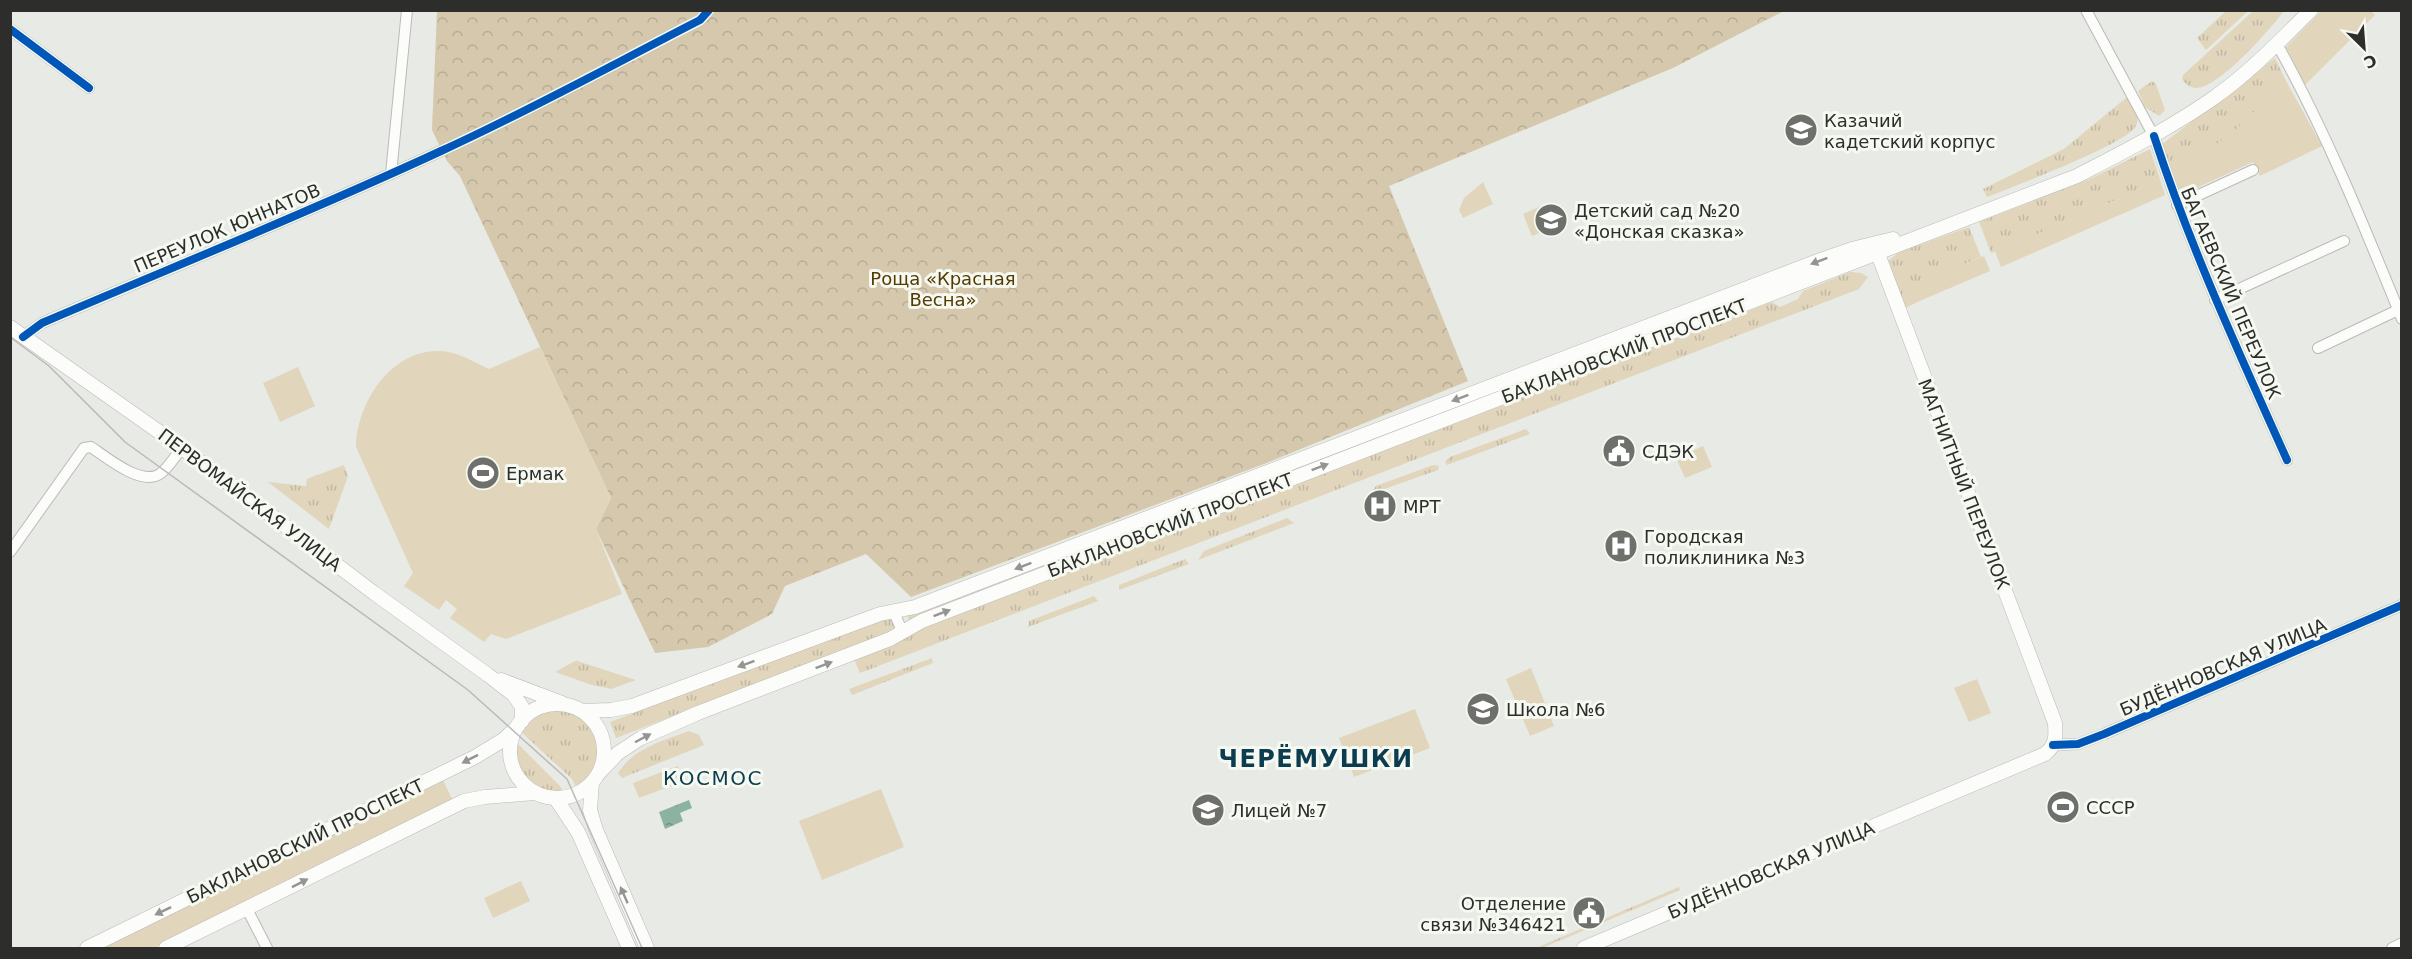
<svg xmlns="http://www.w3.org/2000/svg" width="2412" height="959" viewBox="0 0 2412 959" font-family="'DejaVu Sans',sans-serif">
	<style>
		.grass { fill: url(#grass-tufts) }
		.forest { fill: url(#forest-crowns) }
		.green { fill: #e1d5bc }
		.water { fill: url(#water-ripples) }
		.lines { fill: none; stroke-linecap: round; stroke-linejoin: round }
		.minor-casing { stroke: #b9bbb7; stroke-width: 12 }
		.major-casing { stroke: #b9bbb7; stroke-width: 15 }
		.minor { stroke: #fcfcfb; stroke-width: 10 }
		.major { stroke: #fcfcfb; stroke-width: 14 }
		.tram { stroke: #bababa; stroke-width: 1.5 }
		.cycleway-casing { stroke: #f6f9f1; stroke-width: 11 }
		.cycleway { stroke: #0057b8; stroke-width: 8 }
		.oneway { fill: #949593 }
		.labels { text-anchor: middle; dominant-baseline: central; stroke-width: 6; stroke-linejoin: round; paint-order: stroke }
		.poi-label { font-size: 18px; fill: #2d2e2b; stroke: #f6f9f1; text-anchor: start }
		.street-label { font-size: 18px; fill: #2d2e2b; stroke: #f6f9f1 }
		.park-label { font-size: 18px; fill: #553b00; stroke: #f6f9f1 }
		.neighbourhood-label { font-size: 20px; letter-spacing: 1.5px; fill: #0b3c4f; stroke: #f6f9f1 }
		.district-label { font-size: 24px; font-weight: bold; letter-spacing: 1.5px; fill: #0b3c4f; stroke: #f6f9f1 }
	</style>
	<defs>
		<pattern id="grass-tufts" width="24" height="20" patternUnits="userSpaceOnUse" patternTransform="scale(1.5)"><rect width="24" height="20" fill="#e1d5bc"/><path d="M3 7l-1-3M5 7V3M7 7l1-3M15 17l-1-3M17 17v-4M19 17l1-3" fill="none" stroke="#c1b7a2"/></pattern>
		<pattern id="forest-crowns" width="20" height="18" patternUnits="userSpaceOnUse" patternTransform="scale(1.5)"><rect width="20" height="18" fill="#d5c8ad"/><path d="M2 6a3 3 0 1 1 6 0M12 15a3 3 0 1 1 6 0" fill="none" stroke="#b7ac95"/></pattern>
		<pattern id="water-ripples" width="26" height="14" patternUnits="userSpaceOnUse" patternTransform="scale(1.5)"><rect width="26" height="14" fill="#8cb3a1"/><path d="M2 4q2-2 4 0t4 0M15 11q2-2 4 0t4 0" fill="none" stroke="#739283"/></pattern>
	</defs>
	<rect width="100%" height="100%" fill="#e8eae5"/>
	<!-- grass -->
	<path class="grass" d="M2227 10 2248 11 2206 50 2197 38Z
		M2253 11H2284C2269 31 2225 80 2202 87 2193 90 2187 86 2182 79L2183 75Z
		M2275 58 2286 81 2230 135 2173 174 2161 145Z
		M2152 81 2156 84 2165 110 2159 116 2145 107 2138 91Z
		M2127 97C2133 106 2141 114 2136 126 2127 144 2012 187 1987 197L1983 189 2064 149Z
		M2150 149 2160 179 2082 216 1991 253 1979 222 2090 179Z
		M1969 227 1981 257 1917 284 1922 300 1905 308 1889 273 1888 261 1899 252Z
		M1807 271 1809 274 909 620 907 615Z
		M1850 272 1861 273 1868 277 1859 289 860 673 854 659 894 645 921 628C1205 521 1488 410 1772 302L1780 307 1798 299 1803 291Z
		M1526 429 1530 434 1447 465 1445 462 1450 457Z
		M344 465 348 476 329 529 268 482 306 486 307 479Z
		M1433 465 1439 466 1438 470 1370 494 1376 486Z
		M1287 518 1294 523 1198 560 1204 551Z
		M1185 559 1189 564 1119 590V585Z
		M1094 596 1098 601 1028 627 1029 621Z
		M885 618 890 619 895 626 889 633 616 738 610 722Z
		M932 658 933 663 852 695 849 689Z
		M577 660V661L636 680 611 689 592 685 555 672Z
		M557 709C602 718 613 761 577 789L572 779 519 730C531 717 540 712 557 709Z
		M689 731 699 735 704 745 622 778 618 773C634 748 662 741 689 731Z
		M515 741 559 785 565 793C530 797 512 775 515 741Z
		M1679 887 1680 890 1542 948H1536Z"/>
	<!-- forest -->
	<path class="forest" d="M437 11H1784L1673 68 1389 186 1468 381 1269 462 911 597 866 554 785 586 772 614 708 647 655 653 596 529 611 498 460 176 447 161 432 130Z"/>
	<!-- green -->
	<path class="green" d="M2321 11H2371L2375 15 2305 85 2286 47Z
		M2286 81 2322 146 2260 176 2253 162 2181 195 2173 174 2230 135Z
		M2160 179 2165 195 2001 267 1995 251 2082 216Z
		M1483 182 1493 204 1463 218 1459 210 1464 198Z
		M1546 204 1553 219 1546 230 1532 236 1523 214Z
		M1984 256 1990 271 1922 300 1916 284Z
		M540 347 611 498 596 529 622 594 506 639 491 634 484 642 450 618 457 609 446 600 439 610 404 586 413 573 356 447C357 402 391 349 441 351 458 352 474 362 489 369Z
		M298 367 315 406 280 422 263 383Z
		M1703 446 1712 467 1685 478 1676 458Z
		M1531 668 1554 726 1530 736 1506 679Z
		M1977 679 1991 713 1969 722 1954 688Z
		M1415 709 1430 748 1354 777 1339 738Z
		M678 766 684 781 639 798 633 783Z
		M443 780 454 803 154 948H101Z
		M881 789 904 847 822 880 799 821Z
		M521 881 530 901 493 918 484 898Z"/>
	<!-- water -->
	<path class="water" d="M689 800 692 808 680 813 683 821 665 829 659 812Z"/>
	<g class="lines">
		<!-- minor casing -->
		<g class="minor-casing">
			<path id="minor" d="M2086 10 2150 129
				M10 29 89 88
				M2277 44C2326 132 2364 226 2402 319
				M2154 136C2190 247 2239 353 2287 460
				M391 174 407 10
				M2177 205 2253 170
				M2215 300 2344 241
				M23 337 42 323C175 266 310 212 441 151 529 111 614 64 700 20L709 10
				M2318 348 2398 310
				M10 552 84 448 91 447C106 457 143 488 161 473 169 467 175 456 182 448
				M894 612 902 631
				M2053 745 2078 744 2104 734 2402 605
				M247 909 267 948
				M2392 948 2402 943"/>
		</g>
		<!-- major casing -->
		<g class="major-casing">
			<path id="major" d="M10 327 182 448 374 593 488 675 514 695 522 707V721
				M501 680 562 703
				M510 751a47 47 0 1 1 94 0a47 47 0 1 1-94 0Z
				M582 711 611 710 632 706 880 614 915 607 1823 259 1852 249 1893 239
				M598 774 618 753 641 738 698 713 890 639 922 621 2077 176C2123 152 2169 129 2212 99 2248 74 2280 41 2311 10
				M592 782 590 810 596 830 647 948
				M556 799 578 832 629 948
				M87 948 475 757 503 740 518 726
				M166 948 464 801 485 797 534 793
				M1584 948 2045 754C2056 745 2056 737 2055 723L1875 246"/>
		</g>
		<!-- minor -->
		<use href="#minor" class="minor"/>
		<!-- major -->
		<use href="#major" class="major"/>
		<!-- tram -->
		<path class="tram" d="M10 337 49 366 125 442 468 690 567 779 642 948"/>
		<!-- cycleway casing -->
		<g class="cycleway-casing">
			<path id="cycleway" d="M10 29 89 88
				M2154 136C2190 247 2239 353 2287 460
				M23 337 42 323C175 266 310 212 441 151 529 111 614 64 700 20L709 10
				M2053 745 2078 744 2104 734 2402 605"/>
		</g>
		<!-- cycleway -->
		<use href="#cycleway" class="cycleway"/>
	</g>
	<!-- one-way arrows -->
	<defs><path id="oneway-solid" d="M-6-.8H1V-3.2L6.5 0L1 3.2V.8H-6Z" transform="scale(1.5)"/></defs>
	<g class="oneway">
		<use href="#oneway-solid" transform="translate(1819 261) rotate(159)"/>
		<use href="#oneway-solid" transform="translate(1460 398) rotate(159)"/>
		<use href="#oneway-solid" transform="translate(1320 467) rotate(-21)"/>
		<use href="#oneway-solid" transform="translate(1023 566) rotate(159)"/>
		<use href="#oneway-solid" transform="translate(942 613) rotate(-21)"/>
		<use href="#oneway-solid" transform="translate(746 664) rotate(160)"/>
		<use href="#oneway-solid" transform="translate(824 665) rotate(-21)"/>
		<use href="#oneway-solid" transform="translate(643 738) rotate(-28)"/>
		<use href="#oneway-solid" transform="translate(470 759) rotate(153)"/>
		<use href="#oneway-solid" transform="translate(300 883) rotate(-27)"/>
		<use href="#oneway-solid" transform="translate(624 895) rotate(-114)"/>
		<use href="#oneway-solid" transform="translate(163 911) rotate(154)"/>
	</g>
	<!-- icons -->
	<defs>
		<g id="school-disc" transform="scale(1.725)"><circle r="9.5" fill="#6e706c" stroke="#f6f9f1"/><path d="M0-5L7-2L0 1L-7-2ZM-4 1L0 2.5L4 1V4Q0 6-4 4Z" fill="#fff"/></g>
		<g id="civic-disc" transform="scale(1.725)"><circle r="9.5" fill="#6e706c" stroke="#f6f9f1"/><path d="M-.6-6.5H3V-4.5H.6V-3L4-1V1h2V6H-6V1h2V-1L-.6-3ZM-1.2 2.5V6h2.4V2.5Z" fill="#fff"/></g>
		<g id="stadium-disc" transform="scale(1.725)"><circle r="9.5" fill="#6e706c" stroke="#f6f9f1"/><path d="M0-5a6.5 5 0 1 0 0 10a6.5 5 0 1 0 0-10ZM-3.5-1.8h7v3.6h-7Z" fill="#fff"/></g>
		<g id="hospital-disc" transform="scale(1.725)"><circle r="9.5" fill="#6e706c" stroke="#f6f9f1"/><path d="M-5-5h3v3.5h4V-5h3V5h-3V1.5h-4V5h-3Z" fill="#fff"/></g>
	</defs>
	<g fill-rule="evenodd">
		<use href="#school-disc" x="1801" y="130"/>
		<use href="#school-disc" x="1551" y="220"/>
		<use href="#civic-disc" x="1619" y="451"/>
		<use href="#stadium-disc" x="483" y="473"/>
		<use href="#hospital-disc" x="1380" y="506"/>
		<use href="#hospital-disc" x="1621" y="546"/>
		<use href="#school-disc" x="1483" y="709"/>
		<use href="#stadium-disc" x="2063" y="807"/>
		<use href="#school-disc" x="1208" y="810"/>
		<use href="#civic-disc" x="1589" y="913"/>
	</g>
	<g class="labels">
		<!-- poi labels -->
		<g class="poi-label">
			<text x="1824" y="120">Казачий<tspan x="1824" dy="21">кадетский корпус</tspan></text>
			<text x="1574" y="210">Детский сад №20<tspan x="1574" dy="21">«Донская сказка»</tspan></text>
			<text x="1642" y="451">СДЭК</text>
			<text x="506" y="473">Ермак</text>
			<text x="1403" y="506">МРТ</text>
			<text x="1644" y="536">Городская<tspan x="1644" dy="21">поликлиника №3</tspan></text>
			<text x="1506" y="709">Школа №6</text>
			<text x="2086" y="807">СССР</text>
			<text x="1231" y="810">Лицей №7</text>
			<text x="1566" y="903" text-anchor="end">Отделение<tspan x="1566" dy="21">связи №346421</tspan></text>
		</g>
		<!-- street labels -->
		<g class="street-label">
			<text transform="translate(227 228) rotate(-23)">ПЕРЕУЛОК ЮННАТОВ</text>
			<text transform="translate(2231 293) rotate(67)">БАГАЕВСКИЙ ПЕРЕУЛОК</text>
			<text transform="translate(1624 351) rotate(-21)">БАКЛАНОВСКИЙ ПРОСПЕКТ</text>
			<text transform="translate(1964 484) rotate(69)">МАГНИТНЫЙ ПЕРЕУЛОК</text>
			<text transform="translate(250 500) rotate(37)">ПЕРВОМАЙСКАЯ УЛИЦА</text>
			<text transform="translate(1170 525) rotate(-21)">БАКЛАНОВСКИЙ ПРОСПЕКТ</text>
			<text transform="translate(2223 667) rotate(-23)">БУДЁННОВСКАЯ УЛИЦА</text>
			<text transform="translate(305 841) rotate(-26)">БАКЛАНОВСКИЙ ПРОСПЕКТ</text>
			<text transform="translate(1771 870) rotate(-23)">БУДЁННОВСКАЯ УЛИЦА</text>
		</g>
		<!-- park labels -->
		<g class="park-label">
			<text x="943" y="278">Роща «Красная<tspan x="943" dy="21">Весна»</tspan></text>
		</g>
		<!-- neighbourhood labels -->
		<g class="neighbourhood-label">
			<text x="713" y="778">КОСМОС</text>
		</g>
		<!-- district labels -->
		<g class="district-label">
			<text x="1316" y="759">ЧЕРЁМУШКИ</text>
		</g>
	</g>
	<!-- border -->
	<rect width="2412" height="959" fill="none" stroke="#2d2e2b" stroke-width="24"/>
	<!-- north arrow -->
	<g transform="translate(2364 48) rotate(155)" stroke="#f6f9f1" stroke-width="4.5" paint-order="stroke">
	<path d="M0-4.5L10 22L0 15L-10 22Z" fill="#2d2e2b"/>
	<text y="-9" font-size="16" font-weight="bold" text-anchor="middle" fill="#2d2e2b">С</text>
	</g>
</svg>
